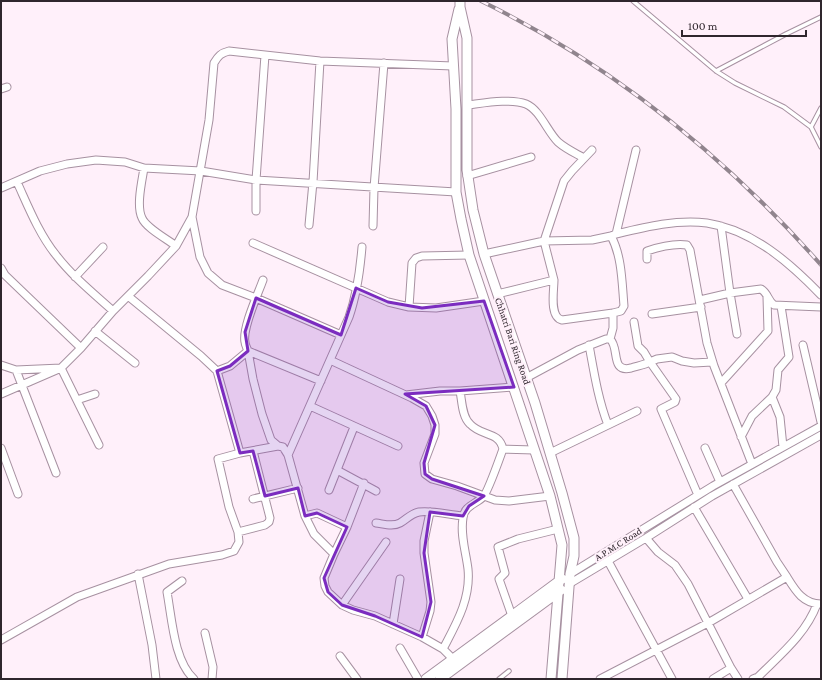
<svg xmlns="http://www.w3.org/2000/svg" width="822" height="680" viewBox="0 0 822 680" font-family="'Crimson Pro',serif">
	<style>
		.lines { fill: none; stroke-linecap: round; stroke-linejoin: round }
		.lane-casing { stroke: #a791a1; stroke-width: 5.5 }
		.street-casing { stroke: #a791a1; stroke-width: 9 }
		.secondary-casing { stroke: #a791a1; stroke-width: 11 }
		.lane { stroke: #fff; stroke-width: 3.5 }
		.street { stroke: #fff; stroke-width: 7 }
		.secondary { stroke: #fff; stroke-width: 9 }
		.rail-casing { stroke: #91858e; stroke-width: 4 }
		.rail { stroke: #fff0fa; stroke-width: 2.5; stroke-dasharray: 8; stroke-linecap: butt }
		.marked { fill: #7b2cbf; fill-opacity: 0.2; stroke: #7b2cbf; stroke-width: 3; stroke-linejoin: round }
		.labels { text-anchor: middle; dominant-baseline: central; stroke-width: 4; stroke-linejoin: round; paint-order: stroke }
		.street-label { font-size: 10px; fill: #2f262d; stroke: #fff0fa }
	</style>
	<rect width="100%" height="100%" fill="#fff0fa"/>
	<g class="lines">
		<!-- lane casing -->
		<g class="lane-casing">
			<path id="lane" d="M633 1 716 71 735 83 784 107 811 127 821 147
				M716 71 786 34 821 17
				M811 127 821 108
				M499 679 509 671"/>
		</g>
		<!-- street casing -->
		<g class="street-casing">
			<path id="street" d="M1 89 7 87
				M467 105C484 103 511 98 526 104 540 110 547 131 558 142 566 149 575 153 584 158
				M144 168C142 181 136 206 142 218 146 228 167 239 176 246
				M467 176 531 157
				M17 182C28 206 39 234 56 255 72 276 93 293 113 311
				M1 188 40 171 67 164 96 160 125 162 144 168 201 171 256 180 456 192
				M256 211V180L265 55
				M309 225 313 182 320 61
				M373 226 374 188 384 63
				M721 226 730 293 737 334
				M616 234 636 150
				M253 243 388 302 409 307 436 308 484 301
				M484 254 544 241 592 240 611 236 616 234C645 227 677 219 707 223 753 230 790 263 821 295
				M647 259V251C659 247 673 243 687 245L690 250 707 343 714 366 752 464
				M1 268 5 275 81 348
				M75 277 103 247
				M554 280C554 290 549 317 562 320L613 313
				M497 294 554 280 544 241 564 181 572 171 592 150
				M128 296 201 356 217 371 230 366 248 351C247 348 245 345 245 342 242 328 258 294 263 280
				M700 300 730 293 761 289C768 293 768 301 774 305L821 307
				M409 307 412 263 416 258 422 256 469 255
				M652 314 701 307
				M634 322 638 346 644 352 650 362 657 359 672 357 682 361 694 363 712 362
				M95 331 135 363
				M341 335 256 298 222 285 208 273 200 257 192 217 209 120 214 63C218 56 221 53 229 51L320 61 453 66
				M610 339 613 328V313L621 311 624 306C622 283 622 256 611 236
				M589 345C594 372 598 399 608 425
				M803 345 821 422
				M248 351 253 379 262 414 271 440 278 446 283 447 288 455 305 516 314 534 334 554 324 578 325 586 328 592 342 605 353 610 375 616 422 637 443 649
				M248 351 321 381
				M330 360 412 398 426 406 432 416 435 425V434L424 463 425 474 432 479 457 486 495 500 509 501 550 496
				M1 365 16 370 61 368 99 445
				M16 370 56 473
				M526 378 578 350 606 339H610C620 348 610 373 631 368 637 366 644 365 650 362L676 399 675 402 661 409 698 495
				M721 383 768 331 767 297
				M460 391C462 401 462 417 470 424 482 437 499 431 503 449L534 450
				M1 394 61 368 81 348 113 311 148 276 176 246 192 217
				M406 395 440 391H460L514 387
				M772 397 780 417 783 447
				M77 400 95 394
				M310 406 398 446
				M741 437 752 416 772 397 776 390 778 370 789 357 781 306
				M1 448 18 494
				M705 448 720 482
				M240 453 278 446
				M550 453 637 411
				M288 455 349 317C357 294 360 271 362 247
				M337 470 376 491
				M733 484 777 562 787 577
				M329 490 354 427
				M253 499 298 488
				M694 507 748 599
				M305 516 317 513 347 527
				M376 523C384 524 393 527 400 523 407 519 410 514 419 512 432 510 449 515 463 516
				M238 532 265 525 269 522 270 518 253 451
				M646 538 658 552 675 565 688 584 731 668 738 679
				M334 554 347 527 364 483
				M608 561 672 679
				M138 574 152 645 156 679
				M570 574 713 486 821 426
				M182 581 167 592C172 619 174 661 194 679
				M569 584 646 538 712 496 821 435
				M342 605 386 542
				M512 616 499 579 505 573 498 547 518 539 558 529
				M393 624 400 579
				M205 633 213 667 212 679
				M422 637 430 611 431 602 424 553V541L430 512
				M1 640 77 597 169 564 222 555 234 551 239 542 238 532 229 507 218 459 240 453 217 371
				M400 648 418 679
				M340 656 357 679
				M453 659 443 649C456 624 471 599 468 569 466 552 460 535 463 518 464 506 476 504 483 497 488 492 500 457 503 449
				M600 679 708 623 787 577C795 590 803 604 821 604
				M713 679 731 668
				M753 679 758 677C780 655 806 634 817 604"/>
		</g>
		<!-- secondary casing -->
		<g class="secondary-casing">
			<path id="secondary" d="M460 1V7L467 38V170L473 210 484 254 535 403 562 493 574 538V556L570 574 562 679
				M459 9 452 39 456 109V192L461 219 469 255 550 496 562 545 551 679
				M426 679 562 579
				M440 679 561 590"/>
		</g>
		<!-- lane -->
		<use href="#lane" class="lane"/>
		<!-- street -->
		<use href="#street" class="street"/>
		<!-- secondary -->
		<use href="#secondary" class="secondary"/>
		<!-- rail casing -->
		<g class="rail-casing">
			<path id="rail" d="M481 1C612 65 726 157 821 265"/>
		</g>
		<!-- rail -->
		<use href="#rail" class="rail"/>
	</g>
	<!-- marked area -->
	<path class="marked" d="M356 288 388 302 422 308 484 301 514 387 405 394 426 406 435 425 424 463 425 474 432 479 484 496 469 506 463 516 430 512 424 553 431 602 422 637 375 616 342 605 328 592 324 578 347 527 317 513 305 516 298 488 265 496 253 451 240 453 217 371 230 366 248 351 245 332 256 298 341 335Z"/>
	<g class="labels">
		<!-- street labels -->
		<g class="street-label">
			<text transform="translate(513 341) rotate(71)">Chhatri Bari Ring Road</text>
			<text transform="translate(618 544) rotate(-32)">A.P.M.C Road</text>
		</g>
	</g>
	<!-- border -->
	<rect width="822" height="680" fill="none" stroke="#2f262d" stroke-width="4"/>
	<!-- scale -->
	<path d="M682 30v6h124v-6" fill="none" stroke="#2f262d" stroke-width="2"/>
	<text x="688" y="30" font-size="12" fill="#2f262d" stroke="#fff0fa" stroke-width="3" paint-order="stroke">100 m</text>
</svg>
